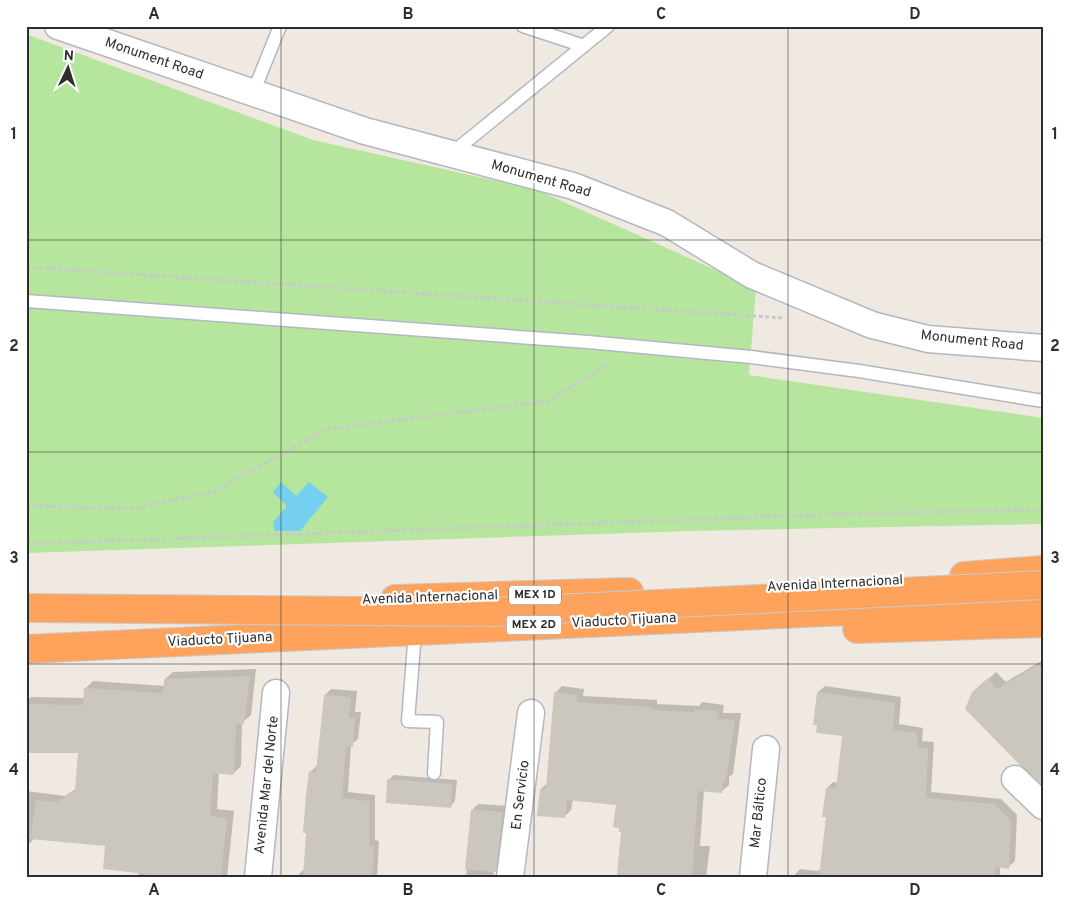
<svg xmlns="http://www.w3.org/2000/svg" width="1069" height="903" viewBox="0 0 1069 903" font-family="Overpass,sans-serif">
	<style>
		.green { fill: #b6e59e }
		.water { fill: #75cff0 }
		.shadow { fill: #0003 }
		.building { fill: #cbc7bf }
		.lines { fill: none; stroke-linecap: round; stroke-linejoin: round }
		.lane-casing { stroke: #b4b7c1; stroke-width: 15 }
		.street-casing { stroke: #b4b7c1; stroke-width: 29 }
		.highway-casing { stroke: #c9c9c9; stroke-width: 30 }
		.path { stroke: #c9c9c9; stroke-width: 3; stroke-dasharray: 4 2.5; stroke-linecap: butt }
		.lane { stroke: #fff; stroke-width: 12 }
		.street { stroke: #fff; stroke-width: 26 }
		.highway { stroke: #ffa35c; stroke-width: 28 }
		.highway-bridge-casing { stroke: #c9c9c9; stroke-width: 30; stroke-linecap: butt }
		.highway-bridge { stroke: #ffa35c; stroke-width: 28 }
		.grid { fill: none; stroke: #2e2e2e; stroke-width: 1; stroke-opacity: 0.55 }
		.labels { text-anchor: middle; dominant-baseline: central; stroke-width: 4.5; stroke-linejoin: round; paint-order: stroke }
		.shield { fill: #fff; stroke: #6d6d6d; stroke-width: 1 }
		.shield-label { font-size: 12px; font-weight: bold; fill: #2e2e2e }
		.street-label { font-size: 14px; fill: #2e2e2e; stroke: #fff }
		.neatline { fill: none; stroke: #2e2e2e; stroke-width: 2 }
		.grid-label { font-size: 16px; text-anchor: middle; font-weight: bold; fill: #2e2e2e }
	</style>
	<rect width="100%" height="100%" fill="#efe9e1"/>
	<!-- green -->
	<path class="green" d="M26 34 313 140 537 190 756 288 749 375 1043 418V524L691 531 26 553Z"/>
	<!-- water -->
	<path class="water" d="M281 482 296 496 309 482 328 497 300 531H275L273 522 287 506 273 492Z"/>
	<!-- shadow -->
	<path class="shadow" d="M1043 660V783L982 685 996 672 1006 682Z
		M256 669 251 715 242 723 241 766 234 773H219L217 809 234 811 227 877H138L139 872 106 845 35 838 29 844H26V791L65 796 77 788 80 752 29 751 26 780V700L31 697 85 698V689L93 681 165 686V679L173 672Z
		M562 686 584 689 583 696 657 700V704L699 706 702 702 724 705 723 713H741L733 774 729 777V785L722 791 704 790 700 846H710L706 877H618L622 831 617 804 573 799 571 810 564 817 541 789 547 783 555 693Z
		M825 686 901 697 899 724 923 728 922 741 934 742 931 792 1001 799 1017 815 1015 861 1008 867 1000 866V877H793L800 869 818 871 821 868 827 816V788L833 782 838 783 844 735 818 692Z
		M331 689 357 691 355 712H361L358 739 351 745 348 792 375 795V840L379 841 377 877H299V874L305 868 310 772 317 766 325 695Z
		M394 775 457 780 455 801 450 807 388 780Z
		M478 804 509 806 501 864 494 870 493 877H466L472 810Z"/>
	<!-- building -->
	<path class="building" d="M1043 662V785L1020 765 965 709 972 692 988 678 997 689Z
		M250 676 244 724H236L234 775 213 773 210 816 227 818 221 877H146V874L103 869 105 846 30 839 36 800 57 802 75 790 78 753H26V704L83 705 84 688 163 693 164 679Z
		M554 692 577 695V702L651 707V710L694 712V709L718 711 717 719 735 720 726 782H723L722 793 698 791 692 877H619L617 875 621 832H619V828L613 827 616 805 567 800 565 818 537 816 540 789H546Z
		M817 692 895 703 893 730 917 733V747L928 748 926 798 995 804 1011 821 1009 869 995 867 994 877H819L826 817H822L826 788 836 789 842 736 816 733 817 725H813Z
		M324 695 351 697 349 718H355L353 747 346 746 342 798 369 801V846L374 847 372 877H303L306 833H303L306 795 309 771 316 772Z
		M387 779 452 784 451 808 386 803Z
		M471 810 503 812 496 872 465 869Z"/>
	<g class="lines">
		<!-- lane casing -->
		<g class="lane-casing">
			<path id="lane" d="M523 26 584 46
				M253 93 280 26
				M451 154 608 26
				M26 301 588 342 751 357 859 371 1043 401
				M414 645 408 721 437 722 434 773"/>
		</g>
		<!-- street casing -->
		<g class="street-casing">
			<path id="street" d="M58 26 365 131 573 186 667 223 752 275 872 325 928 339 1043 348
				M1015 779 1043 806
				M258 877 276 693
				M510 877 531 713
				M753 877 766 749"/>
		</g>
		<!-- highway casing -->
		<g class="highway-casing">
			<path id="highway" d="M964 576 1043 570
				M395 599 629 592
				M857 629 1043 623
				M26 649 1043 602"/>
		</g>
		<!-- path -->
		<path class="path" d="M26 267 784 318
			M26 506 136 508 213 492 328 429 549 401 608 364
			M26 544 872 513 1043 510"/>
		<!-- lane -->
		<use href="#lane" class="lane"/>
		<!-- street -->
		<use href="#street" class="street"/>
		<!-- highway -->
		<use href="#highway" class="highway"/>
		<!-- highway-bridge casing -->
		<g class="highway-bridge-casing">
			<path id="highway-bridge" d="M26 608 493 612 1043 585"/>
		</g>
		<!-- highway-bridge -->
		<use href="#highway-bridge" class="highway-bridge"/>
	</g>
	<!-- grid -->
	<path class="grid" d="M281 26V877M534 26V877M788 26V877M26 240H1043M26 452H1043M26 664H1043"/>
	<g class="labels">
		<!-- shield labels -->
		<g class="shield">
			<rect x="509" y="585.5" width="52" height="19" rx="4"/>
			<rect x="506.5" y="615.5" width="55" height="19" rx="4"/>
		</g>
		<g class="shield-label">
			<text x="535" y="595">MEX 1D</text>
			<text x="534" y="625">MEX 2D</text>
		</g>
		<!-- street labels -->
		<g class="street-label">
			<text transform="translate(154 59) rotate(19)">Monument Road</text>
			<text transform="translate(541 179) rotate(16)">Monument Road</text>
			<text transform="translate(972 341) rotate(6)">Monument Road</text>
			<text transform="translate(835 584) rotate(-3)">Avenida Internacional</text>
			<text transform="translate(430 598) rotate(-2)">Avenida Internacional</text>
			<text transform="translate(624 621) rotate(-3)">Viaducto Tijuana</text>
			<text transform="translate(220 640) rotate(-3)">Viaducto Tijuana</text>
			<text transform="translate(267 785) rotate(-84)">Avenida Mar del Norte</text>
			<text transform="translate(521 795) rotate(-83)">En Servicio</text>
			<text transform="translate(759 813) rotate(-84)">Mar Báltico</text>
		</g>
	</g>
	<!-- border -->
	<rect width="1069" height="903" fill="none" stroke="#ffffff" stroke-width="55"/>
	<!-- north arrow -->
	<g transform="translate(68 68) rotate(4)" stroke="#ffffff" stroke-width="4" paint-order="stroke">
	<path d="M0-4L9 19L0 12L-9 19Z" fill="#2e2e2e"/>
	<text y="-8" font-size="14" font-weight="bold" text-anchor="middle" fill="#2e2e2e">N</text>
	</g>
	<rect x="28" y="28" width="1014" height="848" class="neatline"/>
	<g class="grid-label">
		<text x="154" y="19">A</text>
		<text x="408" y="19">B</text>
		<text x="661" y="19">C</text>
		<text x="915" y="19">D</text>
		<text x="14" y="139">1</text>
		<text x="1055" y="139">1</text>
		<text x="14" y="351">2</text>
		<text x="1055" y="351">2</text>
		<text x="14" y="563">3</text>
		<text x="1055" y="563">3</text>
		<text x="14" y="775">4</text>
		<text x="1055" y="775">4</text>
		<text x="154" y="895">A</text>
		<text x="408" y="895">B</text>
		<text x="661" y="895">C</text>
		<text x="915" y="895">D</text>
	</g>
</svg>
